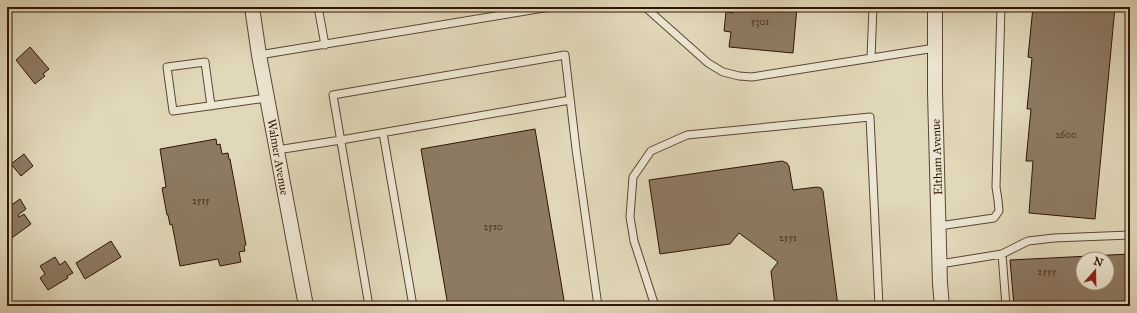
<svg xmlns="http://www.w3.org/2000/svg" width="1137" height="313" viewBox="0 0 1137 313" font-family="'IM FELL Great Primer',serif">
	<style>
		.building { fill: #8d7a63; stroke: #311406; fill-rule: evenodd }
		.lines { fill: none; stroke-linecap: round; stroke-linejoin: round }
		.service-casing { stroke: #5d4533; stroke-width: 9 }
		.minor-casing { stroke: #5d4533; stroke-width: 16 }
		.service { stroke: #ece6d2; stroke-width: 7 }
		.minor { stroke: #ece6d2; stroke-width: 14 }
		.labels { text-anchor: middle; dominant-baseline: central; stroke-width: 3; stroke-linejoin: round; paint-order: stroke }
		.number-label { font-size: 10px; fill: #482e1d }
		.street-label { font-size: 12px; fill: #311406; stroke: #ece6d2 }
	</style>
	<rect width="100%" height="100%" fill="#e1d8b9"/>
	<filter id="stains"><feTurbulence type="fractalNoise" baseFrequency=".005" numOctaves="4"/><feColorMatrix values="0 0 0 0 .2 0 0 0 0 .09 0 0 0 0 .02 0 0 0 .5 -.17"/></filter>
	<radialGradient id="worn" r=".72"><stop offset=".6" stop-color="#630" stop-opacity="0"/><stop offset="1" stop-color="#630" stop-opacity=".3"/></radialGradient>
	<!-- building -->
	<path class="building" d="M386 7H424L423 11Z
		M733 7H797L793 53 729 47 731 32 724 31 726 12 733 13Z
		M1033 7H1115L1095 219 1029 213 1033 161H1026L1031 109H1027L1032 58 1028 57Z
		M30 47 49 69 43 74 45 76 35 84 16 60Z
		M535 129 565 306H448L421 149Z
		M216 139 217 145 220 144 222 154 228 153 229 159H230L246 245 244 246 245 251 239 252 241 262 220 266 218 259 180 266 172 224 170 225 168 215H167L162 188 166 187 160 149Z
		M24 154 33 166 21 176 11 164Z
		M782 161 787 163 789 166 793 190 817 187 821 188 823 191 838 306H775L771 271 778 262 739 233 730 244 660 254 649 180Z
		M20 199 26 209 18 215 19 217 24 214 31 224 9 240 7 237V208Z
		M111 241 121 257 85 279 76 263Z
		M1130 254V306H1014L1010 260ZM1083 259H1107V283H1083Z
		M55 257 60 265 65 261 73 273 67 276 68 278 48 290 40 278 45 274 40 266Z"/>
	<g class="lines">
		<!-- service casing -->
		<g class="service-casing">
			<path id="service" d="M318 7 325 45
				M645 7 708 63 723 72 739 76 752 77 935 48
				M259 55 550 7
				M871 58 873 7
				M211 106 205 62 167 67 173 111 267 98
				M383 133 413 306
				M277 150 341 140 570 100
				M939 226 994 218 999 211 998 200 996 187 1001 7
				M1002 254 1006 306
				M940 264 1002 254 1028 241 1054 238 1130 235
				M369 306 333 95 565 55 576 149 598 306
				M655 306 634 241 630 217 633 177 651 151 687 135 870 117 879 306"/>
		</g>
		<!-- minor casing -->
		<g class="minor-casing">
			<path id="minor" d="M252 7 259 55 306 306
				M935 7V92L940 284 942 306"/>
		</g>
		<!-- service -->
		<use href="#service" class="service"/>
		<!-- minor -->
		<use href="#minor" class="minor"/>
	</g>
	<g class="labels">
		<!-- number labels -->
		<g class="number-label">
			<text x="760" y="22">5301</text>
			<text x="1066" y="135">2600</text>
			<text x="201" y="201">2515</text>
			<text x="493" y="227">2510</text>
			<text x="788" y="238">2551</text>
			<text x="1047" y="272">2555</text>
		</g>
		<!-- street labels -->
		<g class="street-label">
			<text transform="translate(278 157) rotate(80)">Walmer Avenue</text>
			<text transform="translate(937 157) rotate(-92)">Eltham Avenue</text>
		</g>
	</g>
	<!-- margin -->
	<rect width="1137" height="313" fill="none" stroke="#e1d8b9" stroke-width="24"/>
	<rect x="8" y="8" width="1121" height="297" fill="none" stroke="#311406" stroke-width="2"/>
	<rect x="12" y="12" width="1113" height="289" fill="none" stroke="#311406"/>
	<!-- north arrow -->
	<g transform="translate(1095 271) rotate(20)"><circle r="19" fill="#ece6d2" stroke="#a19280"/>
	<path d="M0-3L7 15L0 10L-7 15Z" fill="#8f2418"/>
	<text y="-6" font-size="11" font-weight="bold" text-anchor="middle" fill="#311406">N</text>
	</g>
	<rect width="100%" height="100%" filter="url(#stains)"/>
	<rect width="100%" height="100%" fill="url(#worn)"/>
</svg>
